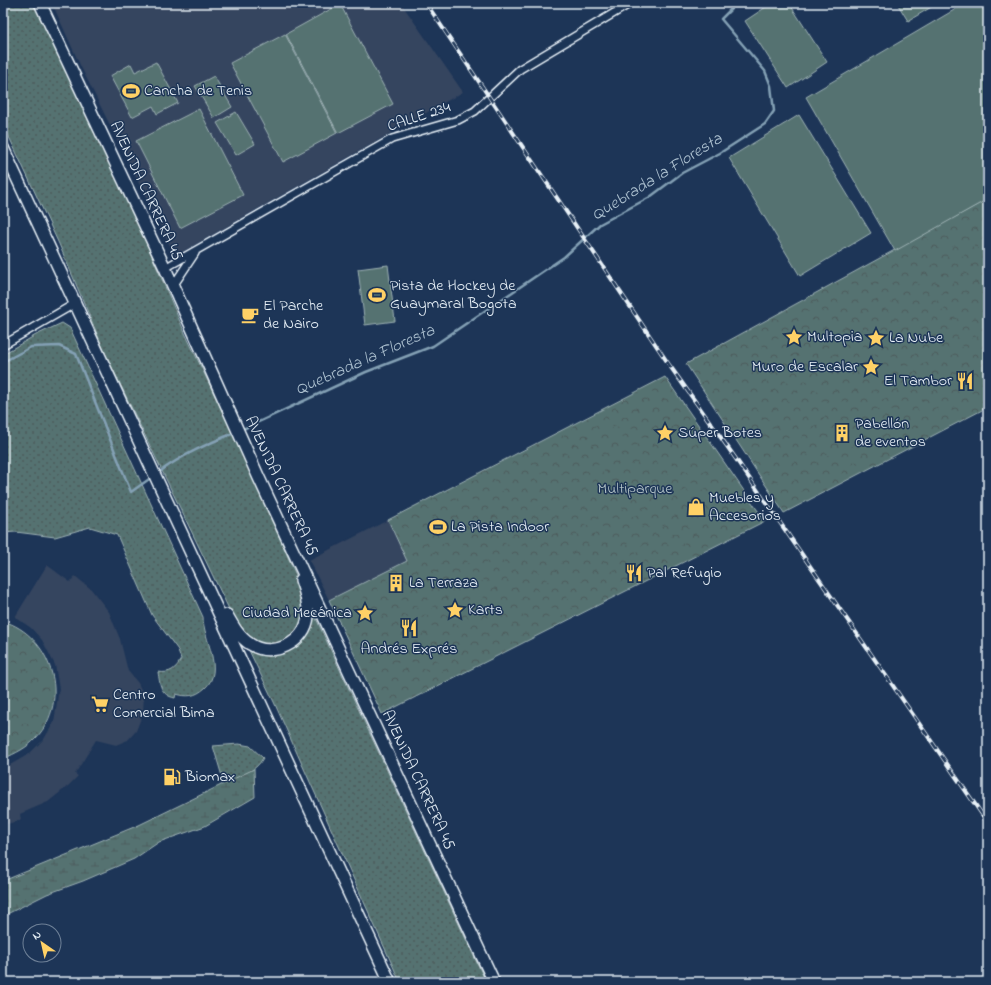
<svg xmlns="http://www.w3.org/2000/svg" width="991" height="985" viewBox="0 0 991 985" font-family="'Indie Flower',sans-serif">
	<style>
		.built { fill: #34445f }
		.grass { fill: url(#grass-dots); stroke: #9eb2b4 }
		.forest { fill: url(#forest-crowns); stroke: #9eb2b4 }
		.wetland { fill: url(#wetland-marsh); stroke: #9eb2b4 }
		.pitch { fill: #557271; stroke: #9eb2b4 }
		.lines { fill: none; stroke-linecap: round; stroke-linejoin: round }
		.stream { stroke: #84a1b5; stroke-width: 2.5 }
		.minor-casing { stroke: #e8f1f8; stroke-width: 10 }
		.trunk-casing { stroke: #e8f1f8; stroke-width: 14 }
		.minor { stroke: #1d3557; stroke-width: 7 }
		.trunk { stroke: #1d3557; stroke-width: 11 }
		.rail-casing { stroke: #e8f1f8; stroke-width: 4 }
		.rail { stroke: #1d3557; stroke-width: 2.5; stroke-dasharray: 8; stroke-linecap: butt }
		.labels { text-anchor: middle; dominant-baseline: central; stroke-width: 3; stroke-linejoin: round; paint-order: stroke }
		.poi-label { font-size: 16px; fill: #e8f1f8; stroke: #1d3557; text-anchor: start }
		.street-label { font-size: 16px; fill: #e8f1f8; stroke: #1d3557 }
		.park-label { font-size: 16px; fill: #b5c5c9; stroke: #1d3557 }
		.water-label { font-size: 17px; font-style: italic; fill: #aec2d1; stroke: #1d3557 }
	</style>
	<defs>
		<pattern id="grass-dots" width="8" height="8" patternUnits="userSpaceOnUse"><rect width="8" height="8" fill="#557271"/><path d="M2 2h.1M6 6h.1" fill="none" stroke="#4d5b5c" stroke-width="1.8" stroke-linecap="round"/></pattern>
		<pattern id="forest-crowns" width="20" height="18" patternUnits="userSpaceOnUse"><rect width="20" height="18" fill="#557271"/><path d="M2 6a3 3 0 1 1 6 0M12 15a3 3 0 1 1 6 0" fill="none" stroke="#4d5b5c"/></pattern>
		<pattern id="wetland-marsh" width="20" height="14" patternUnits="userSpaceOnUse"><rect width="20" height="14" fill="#557271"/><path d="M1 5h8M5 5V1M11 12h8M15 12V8" fill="none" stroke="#4d5b5c"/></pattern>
	</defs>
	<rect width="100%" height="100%" fill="#1d3557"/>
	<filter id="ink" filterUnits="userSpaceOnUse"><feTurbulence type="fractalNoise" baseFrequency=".025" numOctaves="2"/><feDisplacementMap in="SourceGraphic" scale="8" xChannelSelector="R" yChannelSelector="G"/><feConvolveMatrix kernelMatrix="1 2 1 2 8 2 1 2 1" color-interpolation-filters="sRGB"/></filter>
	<g filter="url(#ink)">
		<!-- built -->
		<path class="built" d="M52 3H401L463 92 175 256 80 65Z
			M388 520 407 561 329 600 309 560Z
			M47 565 70 582 75 576 91 589 109 612 120 639 128 671 138 683 144 696 143 713 136 731 128 740 116 745 96 740 75 774 78 776 68 786 48 802 20 814 21 820 4 825 3 852V769L29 754 44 739 54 722 59 689 55 665 42 640 31 628 15 617Z"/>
		<!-- grass -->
		<path class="grass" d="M3 3H35L149 249 184 331 245 459 299 582 486 982H400L274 702 106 355 59 244 3 124Z
			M62 323 70 328 203 617C203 639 225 670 205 688 195 697 187 697 176 694L175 698C160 695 160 684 158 672 170 674 176 669 181 659L178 650 152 615 117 535 90 527 55 537 16 532 3 533V354L36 335Z
			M239 744 250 746 263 758C256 772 238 777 224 783L213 746Z"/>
		<!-- forest -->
		<path class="forest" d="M988 199V407L784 513 686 364Z
			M665 377 765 521 382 714 329 600 407 561 388 520Z
			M3 621C51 635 72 700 36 738 27 748 16 753 3 759Z"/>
		<!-- wetland -->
		<path class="wetland" d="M254 769 255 797 205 826 159 842 134 859 83 881 47 894 3 916V881L139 825Z"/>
		<!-- pitch -->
		<path class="pitch" d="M772 3H789L827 62 788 88 745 21Z
			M897 3H938L908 21Z
			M966 3H988V199L895 251 806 97Z
			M340 4 393 104 338 133 286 34Z
			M285 34 337 133 283 162 230 63Z
			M156 62 178 103 157 114 153 106 132 117 110 76 131 64 135 72Z
			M214 76 232 107 214 118 195 86Z
			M199 109 243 195 180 228 136 141Z
			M236 112 255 144 236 155 217 123Z
			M799 115 871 233 800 276 729 158Z
			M388 265 395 321 365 325 358 269Z"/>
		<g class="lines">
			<!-- stream -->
			<path class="stream" d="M3 362 31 347 59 346 76 354 131 492 152 477
				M241 430 366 372 433 346 564 257 600 224 650 197 682 173 720 153 765 124 774 111 771 86 765 71 721 19 737 3
				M158 473C182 455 207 444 234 433"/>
			<!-- minor casing -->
			<g class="minor-casing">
				<path id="minor" d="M165 268 392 139 458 120 475 111 520 69 631 3
					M173 286 195 253
					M3 345 76 303"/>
			</g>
			<!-- trunk casing -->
			<g class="trunk-casing">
				<path id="trunk" d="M40 3 165 268 259 478 494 982
					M3 148 390 982
					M227 615C233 626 239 637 250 644 272 659 306 643 308 616 309 604 305 591 301 580"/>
			</g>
			<!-- minor -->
			<use href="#minor" class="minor"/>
			<!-- trunk -->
			<use href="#trunk" class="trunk"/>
			<!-- rail casing -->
			<g class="rail-casing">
				<path id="rail" d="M426 3 670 366 729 449 988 823"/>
			</g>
			<!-- rail -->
			<use href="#rail" class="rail"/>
		</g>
	</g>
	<!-- icons -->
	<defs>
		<g id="stadium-bare" transform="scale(1.38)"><path d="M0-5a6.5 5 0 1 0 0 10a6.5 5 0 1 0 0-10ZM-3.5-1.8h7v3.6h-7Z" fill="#ffd166" stroke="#1d3557" stroke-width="2.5" paint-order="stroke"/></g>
		<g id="cafe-bare" transform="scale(1.38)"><path d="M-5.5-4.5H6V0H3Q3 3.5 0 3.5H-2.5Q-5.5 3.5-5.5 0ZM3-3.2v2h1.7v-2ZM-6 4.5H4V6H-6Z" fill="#ffd166" stroke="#1d3557" stroke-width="2.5" paint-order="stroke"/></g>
		<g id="sight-bare" transform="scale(1.38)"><path d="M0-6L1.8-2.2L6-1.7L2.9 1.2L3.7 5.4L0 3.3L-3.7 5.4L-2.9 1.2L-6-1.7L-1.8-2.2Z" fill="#ffd166" stroke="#1d3557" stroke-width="2.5" paint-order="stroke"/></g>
		<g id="restaurant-bare" transform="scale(1.38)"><path d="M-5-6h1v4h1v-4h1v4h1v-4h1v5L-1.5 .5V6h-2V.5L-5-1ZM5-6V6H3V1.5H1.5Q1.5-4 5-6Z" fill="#ffd166" stroke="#1d3557" stroke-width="2.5" paint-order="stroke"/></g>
		<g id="building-bare" transform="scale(1.38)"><path d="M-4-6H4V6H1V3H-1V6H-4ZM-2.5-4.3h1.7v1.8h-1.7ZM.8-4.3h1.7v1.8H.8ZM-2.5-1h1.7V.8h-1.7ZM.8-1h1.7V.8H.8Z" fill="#ffd166" stroke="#1d3557" stroke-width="2.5" paint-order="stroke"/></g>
		<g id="shop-bare" transform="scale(1.38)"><path d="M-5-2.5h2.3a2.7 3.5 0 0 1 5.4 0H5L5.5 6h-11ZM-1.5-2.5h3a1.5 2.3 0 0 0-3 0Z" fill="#ffd166" stroke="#1d3557" stroke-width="2.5" paint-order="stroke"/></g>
		<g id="supermarket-bare" transform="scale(1.38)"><path d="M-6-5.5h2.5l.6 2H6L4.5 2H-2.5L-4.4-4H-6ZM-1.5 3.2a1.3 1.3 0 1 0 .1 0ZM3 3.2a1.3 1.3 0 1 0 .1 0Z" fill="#ffd166" stroke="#1d3557" stroke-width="2.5" paint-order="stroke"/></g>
		<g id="fuel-bare" transform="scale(1.38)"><path d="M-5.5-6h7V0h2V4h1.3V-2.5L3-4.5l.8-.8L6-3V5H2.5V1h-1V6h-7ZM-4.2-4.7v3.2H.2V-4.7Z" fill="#ffd166" stroke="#1d3557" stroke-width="2.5" paint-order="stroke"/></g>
	</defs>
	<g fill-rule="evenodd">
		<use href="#stadium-bare" x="131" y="91"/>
		<use href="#stadium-bare" x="377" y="295"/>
		<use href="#cafe-bare" x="250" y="315"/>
		<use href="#sight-bare" x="794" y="337"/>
		<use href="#sight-bare" x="876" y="338"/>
		<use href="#sight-bare" x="871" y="367"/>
		<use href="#restaurant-bare" x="965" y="381"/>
		<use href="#sight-bare" x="665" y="433"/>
		<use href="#building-bare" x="842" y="433"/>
		<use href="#shop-bare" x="696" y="507"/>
		<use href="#stadium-bare" x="438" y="527"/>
		<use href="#restaurant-bare" x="634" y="573"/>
		<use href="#building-bare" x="396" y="583"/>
		<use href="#sight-bare" x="455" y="610"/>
		<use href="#sight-bare" x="365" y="613"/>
		<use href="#restaurant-bare" x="409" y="628"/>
		<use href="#supermarket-bare" x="100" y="704"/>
		<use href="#fuel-bare" x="172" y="777"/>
	</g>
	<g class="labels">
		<!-- poi labels -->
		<g class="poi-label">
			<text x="144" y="91">Cancha de Tenis</text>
			<text x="390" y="286">Pista de Hockey de<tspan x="390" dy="18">Guaymaral Bogota</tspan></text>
			<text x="263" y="306">El Parche<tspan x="263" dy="18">de Nairo</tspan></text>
			<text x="807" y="337">Multopia</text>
			<text x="889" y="338">La Nube</text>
			<text x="858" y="367" text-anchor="end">Muro de Escalar</text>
			<text x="952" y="381" text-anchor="end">El Tambor</text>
			<text x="855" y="424">Pabellón<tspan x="855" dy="18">de eventos</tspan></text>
			<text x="678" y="433">Súper Botes</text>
			<text x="709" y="498">Muebles y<tspan x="709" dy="18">Accesorios</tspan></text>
			<text x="451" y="527">La Pista Indoor</text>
			<text x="647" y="573">Pal Refugio</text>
			<text x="409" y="583">La Terraza</text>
			<text x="468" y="610">Karts</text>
			<text x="352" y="613" text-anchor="end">Ciudad Mecánica</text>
			<text x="409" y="649" text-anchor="middle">Andrés Exprés</text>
			<text x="113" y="695">Centro<tspan x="113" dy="18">Comercial Bima</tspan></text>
			<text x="185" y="777">Biomax</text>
		</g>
		<!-- street labels -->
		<g class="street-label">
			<text transform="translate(419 117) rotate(-18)">CALLE 234</text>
			<text transform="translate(146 191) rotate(65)">AVENIDA CARRERA 45</text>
			<text transform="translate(281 486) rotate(65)">AVENIDA CARRERA 45</text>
			<text transform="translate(418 780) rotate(65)">AVENIDA CARRERA 45</text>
		</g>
		<!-- park labels -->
		<g class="park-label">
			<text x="635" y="489">Multiparque</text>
		</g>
		<!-- water labels -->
		<g class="water-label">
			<text transform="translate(657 177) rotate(-32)">Quebrada la Floresta</text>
			<text transform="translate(365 360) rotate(-24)">Quebrada la Floresta</text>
		</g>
	</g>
	<!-- margin -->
	<rect width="991" height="985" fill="none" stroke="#1d3557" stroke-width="16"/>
	<rect x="8" y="8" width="975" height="969" fill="none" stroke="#e8f1f8" stroke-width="1.5" filter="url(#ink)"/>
	<!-- north arrow -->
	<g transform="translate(42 943) rotate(326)"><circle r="19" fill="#1d3557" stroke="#6e8097"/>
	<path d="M0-3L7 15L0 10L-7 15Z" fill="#ffd166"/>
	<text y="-6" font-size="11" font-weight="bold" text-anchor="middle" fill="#e8f1f8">N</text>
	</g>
</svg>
